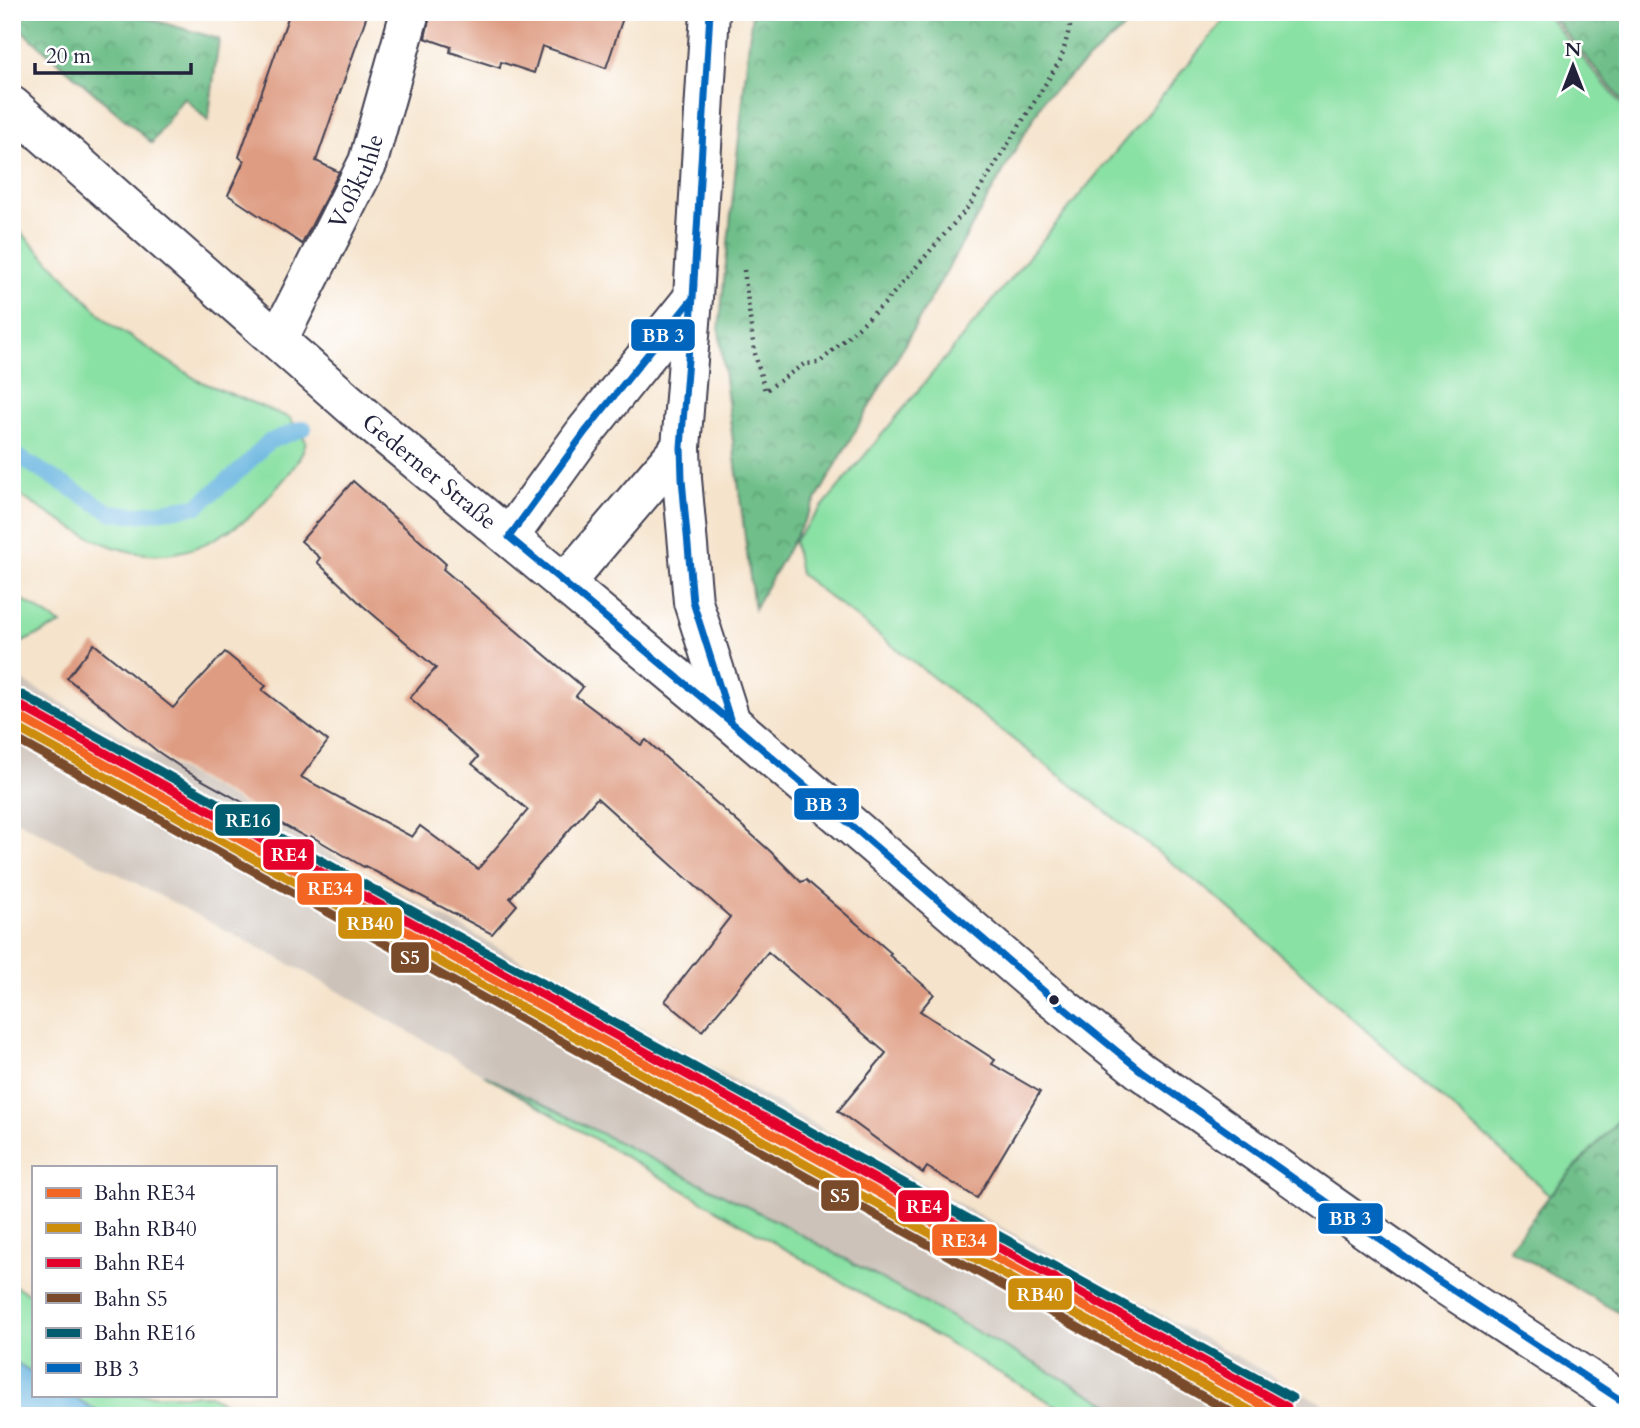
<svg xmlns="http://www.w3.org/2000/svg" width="1640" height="1428" viewBox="0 0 1640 1428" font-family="Cardo,serif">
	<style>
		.railway { fill: #ccc2b9 }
		.green { fill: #8ae1a4; stroke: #568270; stroke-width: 2 }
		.forest { fill: url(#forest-crowns); stroke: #487062; stroke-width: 2 }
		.water { fill: #65b3df; stroke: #446a8d; stroke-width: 2 }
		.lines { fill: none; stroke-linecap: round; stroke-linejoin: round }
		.stream { stroke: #65b3df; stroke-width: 16 }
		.building { fill: #de9c82 }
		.minor-casing { stroke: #423f51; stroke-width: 42 }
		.secondary-casing { stroke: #423f51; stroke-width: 42 }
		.primary-casing { stroke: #423f51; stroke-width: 42 }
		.path { stroke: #423f51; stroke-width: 4.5; stroke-dasharray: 2 5; stroke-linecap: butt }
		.minor { stroke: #fff; stroke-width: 38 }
		.secondary { stroke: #fff; stroke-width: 38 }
		.primary { stroke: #fff; stroke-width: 38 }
		.bus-1-casing { stroke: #fff; stroke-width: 12 }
		.bus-1 { stroke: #0065bd; stroke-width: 7 }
		.rail-1-casing { stroke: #fff; stroke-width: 14 }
		.rail-2-casing { stroke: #fff; stroke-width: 14 }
		.rail-3-casing { stroke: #fff; stroke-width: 14 }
		.rail-4-casing { stroke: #fff; stroke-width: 14 }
		.rail-5-casing { stroke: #fff; stroke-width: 14 }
		.rail-1 { stroke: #f26522; stroke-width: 9 }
		.rail-2 { stroke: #cc8c0c; stroke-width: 9 }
		.rail-3 { stroke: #e4002b; stroke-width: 9 }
		.rail-4 { stroke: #7a4b2a; stroke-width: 9 }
		.rail-5 { stroke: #005c6e; stroke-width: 9 }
		.bus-dot { fill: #22223b; stroke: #fff; stroke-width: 2.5 }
		.labels { text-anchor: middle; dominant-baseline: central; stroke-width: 6; stroke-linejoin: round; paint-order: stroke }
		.street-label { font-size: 24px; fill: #22223b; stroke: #fff }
		.line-badge { stroke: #fff; stroke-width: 2.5 }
		.badge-label { font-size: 19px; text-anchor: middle; font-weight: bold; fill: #fff }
	</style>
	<defs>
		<pattern id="forest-crowns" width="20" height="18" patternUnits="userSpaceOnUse" patternTransform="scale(1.75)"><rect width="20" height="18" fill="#6fbf8a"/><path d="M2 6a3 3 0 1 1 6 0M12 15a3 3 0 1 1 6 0" fill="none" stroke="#5b9b72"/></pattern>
	</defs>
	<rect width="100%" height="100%" fill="#fff"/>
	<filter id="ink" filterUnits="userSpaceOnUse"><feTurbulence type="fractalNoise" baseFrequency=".0143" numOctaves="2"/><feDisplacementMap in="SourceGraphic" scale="14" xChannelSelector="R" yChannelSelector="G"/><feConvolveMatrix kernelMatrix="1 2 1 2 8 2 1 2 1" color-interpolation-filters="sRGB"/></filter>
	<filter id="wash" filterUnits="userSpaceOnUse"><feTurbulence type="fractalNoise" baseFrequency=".00686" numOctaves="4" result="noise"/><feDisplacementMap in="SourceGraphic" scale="28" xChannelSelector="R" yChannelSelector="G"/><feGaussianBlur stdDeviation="1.57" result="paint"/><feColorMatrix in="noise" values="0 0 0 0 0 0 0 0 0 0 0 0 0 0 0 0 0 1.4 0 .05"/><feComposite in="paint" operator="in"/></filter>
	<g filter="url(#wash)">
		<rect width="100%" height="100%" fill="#f5e3cb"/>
		<!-- railway -->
		<path class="railway" d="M12 675 720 1072 1345 1416H1130L780 1223 484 1075 303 971 12 818Z"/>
		<!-- green -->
		<path class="green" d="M1231 12H1544L1628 112V1110L1550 1195 1221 901 800 574 794 541Z
			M12 223 109 323 199 381 290 418 306 441C300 466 281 482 264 502 250 519 237 526 218 537 140 582 79 531 12 491Z
			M12 593 61 624 12 647Z
			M484 1075 780 1223 1130 1416H1074Z
			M12 1284 33 1296V1373L12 1360Z
			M71 1395H210L248 1416H105Z"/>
		<!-- forest -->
		<path class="forest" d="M12 12H126L219 39 208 121 184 97 152 143 12 22Z
			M752 12H1142L1045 98 754 609 719 330Z
			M1548 12H1628V108Z
			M1628 1110V1318L1509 1249 1550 1195Z"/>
		<!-- water -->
		<path class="water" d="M12 1360 33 1373V1395H71L105 1416H12Z"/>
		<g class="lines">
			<!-- stream -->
			<path class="stream" d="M12 453 110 512 135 515 197 506 245 466 268 442 304 428"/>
		</g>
		<g id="blocks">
			<!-- building -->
			<path class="building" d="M290 12H368L316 161 339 172 302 244 228 195 244 161 239 157Z
				M431 12H625L606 68 542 46 534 73 501 62 500 68 450 52 451 47 425 38Z
				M353 481 446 564 443 569 583 687 576 696 641 745 646 740 770 851 801 882 806 880 891 953 889 955 934 994 920 1011 995 1060 992 1064 1040 1092 977 1198 927 1167 923 1173 838 1111 886 1053 768 952 702 1031 665 1001 730 917 597 798 510 898 517 905 492 934 365 866 364 867 311 836 309 839 191 774 157 751 67 678 94 644 173 708 225 652 266 686 262 690 328 741 301 777 412 837 420 826 478 869 528 810 472 764 478 757 410 698 436 668 362 605 317 562 320 558 301 541Z"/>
		</g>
	</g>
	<g filter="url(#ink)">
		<use href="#blocks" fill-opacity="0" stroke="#423f51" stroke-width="2"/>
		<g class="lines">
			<!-- minor casing -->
			<g class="minor-casing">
				<g id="minor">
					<path id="s1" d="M278 340 368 162 410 12"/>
				</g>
			</g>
			<!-- secondary casing -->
			<g class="secondary-casing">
				<path id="secondary" d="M710 12 693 298 681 447 682 479 693 602 731 722
					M509 537 585 432 693 298
					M564 584 681 447"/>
			</g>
			<!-- primary casing -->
			<g class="primary-casing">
				<g id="primary">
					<path id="s2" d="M12 106 370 422 731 722 1054 1000 1140 1070 1436 1279 1628 1405"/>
				</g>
			</g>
			<!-- path -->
			<path class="path" d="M1616 12 1628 25
				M744 270 754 350 765 391 804 364 819 363 884 304 970 205 1061 59 1074 12"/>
			<!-- minor -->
			<use href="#minor" class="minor"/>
			<!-- secondary -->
			<use href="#secondary" class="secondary"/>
			<!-- primary -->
			<use href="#primary" class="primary"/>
			<!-- bus-1 casing -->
			<g class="bus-1-casing">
				<path id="bus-1" d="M710 12 693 298 585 432 509 537 731 722 1054 1000 1140 1070 1436 1279 1628 1405
					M694 284 681 447 682 479 693 602 731 722"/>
			</g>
			<!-- bus-1 -->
			<use href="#bus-1" class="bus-1"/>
			<!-- rail-1 casing -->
			<g class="rail-1-casing">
				<path id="rail-1" d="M12 713 1282 1416"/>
			</g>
			<!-- rail-2 casing -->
			<g class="rail-2-casing">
				<path id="rail-2" d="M12 725 1260 1416"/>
			</g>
			<!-- rail-3 casing -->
			<g class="rail-3-casing">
				<path id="rail-3" d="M17 704 1287 1407"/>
			</g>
			<!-- rail-4 casing -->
			<g class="rail-4-casing">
				<path id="rail-4" d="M12 737 1238 1416"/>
			</g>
			<!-- rail-5 casing -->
			<g class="rail-5-casing">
				<path id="rail-5" d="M22 695 1292 1398"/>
			</g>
			<!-- rail-1 -->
			<use href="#rail-1" class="rail-1"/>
			<!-- rail-2 -->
			<use href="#rail-2" class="rail-2"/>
			<!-- rail-3 -->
			<use href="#rail-3" class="rail-3"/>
			<!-- rail-4 -->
			<use href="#rail-4" class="rail-4"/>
			<!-- rail-5 -->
			<use href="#rail-5" class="rail-5"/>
		</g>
	</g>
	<!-- markers -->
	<circle class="bus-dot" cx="1054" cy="1000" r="6"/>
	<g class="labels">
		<!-- street labels -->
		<g class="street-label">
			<text stroke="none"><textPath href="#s1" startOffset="177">Voßkuhle</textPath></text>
			<text stroke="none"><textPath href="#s2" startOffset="555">Gederner Straße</textPath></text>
		</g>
	</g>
	<g class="line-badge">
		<rect x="630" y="318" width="66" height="34" rx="7" fill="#0065bd"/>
		<rect x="793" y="787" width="67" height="34" rx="7" fill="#0065bd"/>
		<rect x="214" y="803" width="67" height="34" rx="7" fill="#005c6e"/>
		<rect x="262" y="838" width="53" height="33" rx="7" fill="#e4002b"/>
		<rect x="296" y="872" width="67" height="34" rx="7" fill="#f26522"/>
		<rect x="337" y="906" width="66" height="34" rx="7" fill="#cc8c0c"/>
		<rect x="390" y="941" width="40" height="33" rx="7" fill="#7a4b2a"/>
		<rect x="820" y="1179" width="40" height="33" rx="7" fill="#7a4b2a"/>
		<rect x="897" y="1189" width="53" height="34" rx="7" fill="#e4002b"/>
		<rect x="1317" y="1202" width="67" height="33" rx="7" fill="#0065bd"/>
		<rect x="931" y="1223" width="67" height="34" rx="7" fill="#f26522"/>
		<rect x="1007" y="1277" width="66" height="34" rx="7" fill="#cc8c0c"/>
	</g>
	<g class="badge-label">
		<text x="663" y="342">BB 3</text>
		<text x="826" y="811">BB 3</text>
		<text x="248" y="827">RE16</text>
		<text x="289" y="861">RE4</text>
		<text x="330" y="895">RE34</text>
		<text x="370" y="930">RB40</text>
		<text x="410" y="964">S5</text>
		<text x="840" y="1202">S5</text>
		<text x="924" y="1213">RE4</text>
		<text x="1350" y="1225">BB 3</text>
		<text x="964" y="1247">RE34</text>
		<text x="1040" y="1301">RB40</text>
	</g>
	<!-- margin -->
	<rect width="1640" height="1428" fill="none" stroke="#fff" stroke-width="42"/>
	<!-- legend -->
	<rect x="32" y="1166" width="245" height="231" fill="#ffffff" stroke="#a7a7b1" stroke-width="2"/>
	<rect x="46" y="1188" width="35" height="10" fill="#f26522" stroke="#a7a7b1" stroke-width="2"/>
	<text x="94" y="1200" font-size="21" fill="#22223b">Bahn RE34</text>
	<rect x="46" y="1223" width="35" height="10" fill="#cc8c0c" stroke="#a7a7b1" stroke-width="2"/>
	<text x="94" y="1236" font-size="21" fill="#22223b">Bahn RB40</text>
	<rect x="46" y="1258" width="35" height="10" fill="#e4002b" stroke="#a7a7b1" stroke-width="2"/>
	<text x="94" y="1270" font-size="21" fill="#22223b">Bahn RE4</text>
	<rect x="46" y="1293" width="35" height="10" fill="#7a4b2a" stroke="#a7a7b1" stroke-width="2"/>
	<text x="94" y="1306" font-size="21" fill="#22223b">Bahn S5</text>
	<rect x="46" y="1328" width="35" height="10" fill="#005c6e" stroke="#a7a7b1" stroke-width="2"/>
	<text x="94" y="1340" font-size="21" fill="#22223b">Bahn RE16</text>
	<rect x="46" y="1363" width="35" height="10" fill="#0065bd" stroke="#a7a7b1" stroke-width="2"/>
	<text x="94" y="1376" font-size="21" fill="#22223b">BB 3</text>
	<!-- north arrow -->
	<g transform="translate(1573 66)" stroke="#ffffff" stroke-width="5" paint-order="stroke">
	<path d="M0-5L12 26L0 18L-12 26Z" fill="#22223b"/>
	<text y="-10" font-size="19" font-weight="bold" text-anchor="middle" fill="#22223b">N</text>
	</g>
	<!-- scale -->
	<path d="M35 63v10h156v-10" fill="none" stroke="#22223b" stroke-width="3.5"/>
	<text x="46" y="63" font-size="21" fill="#22223b" stroke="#ffffff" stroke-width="5" paint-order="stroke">20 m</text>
</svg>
